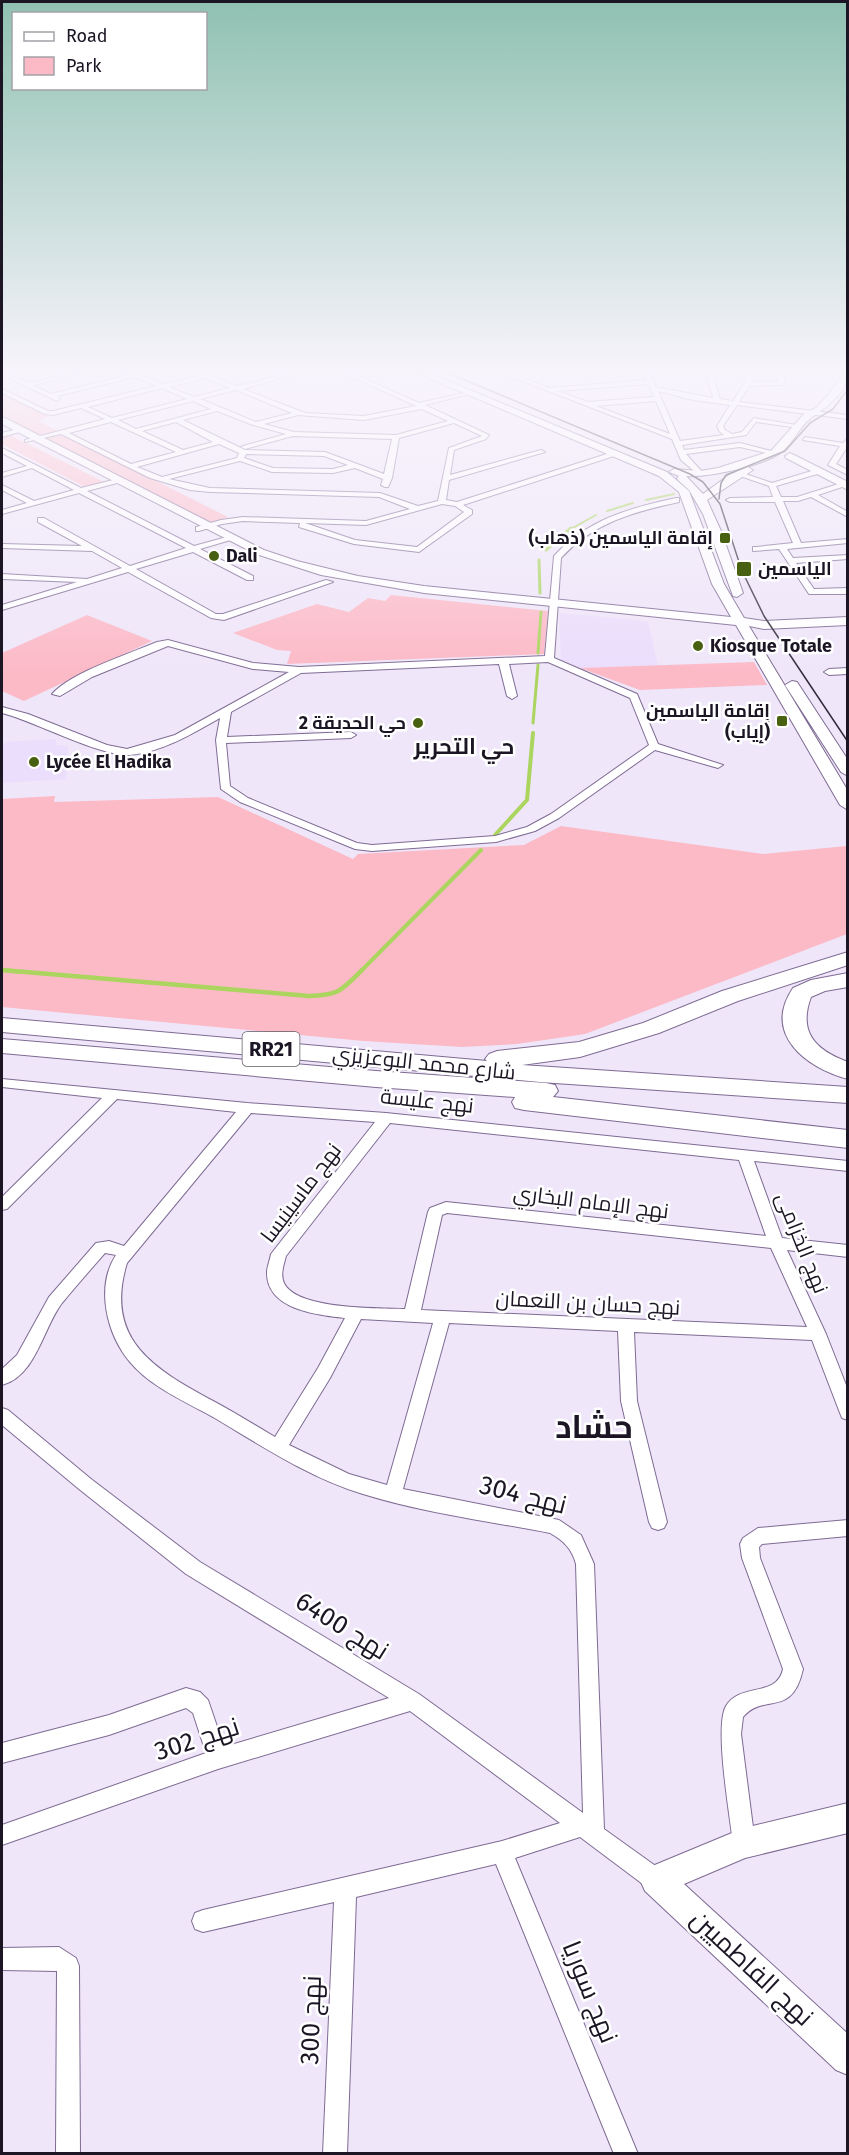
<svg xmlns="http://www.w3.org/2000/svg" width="849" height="2155" viewBox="0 0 849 2155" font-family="'Fira Sans',Cairo,sans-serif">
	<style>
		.built { fill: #ebddfc }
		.green { fill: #fcb9c6 }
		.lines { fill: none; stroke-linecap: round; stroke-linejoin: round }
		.stream-far3 { stroke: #abd55f; stroke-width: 2 }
		.stream-far2 { stroke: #abd55f; stroke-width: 3 }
		.stream-far1 { stroke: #abd55f; stroke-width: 4 }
		.stream { stroke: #abd55f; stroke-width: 4.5 }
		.street-casing { stroke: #7e6b93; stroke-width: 2 }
		.secondary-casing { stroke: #7e6b93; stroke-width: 2 }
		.highway-casing { stroke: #7e6b93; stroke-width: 2 }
		.street { fill: #fff; fill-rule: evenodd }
		.secondary { fill: #fff; fill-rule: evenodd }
		.highway { fill: #fff; fill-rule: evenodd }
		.tram { stroke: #332c3b; stroke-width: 1.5 }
		.poi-dot { fill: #486110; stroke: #fff; stroke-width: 2 }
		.labels { text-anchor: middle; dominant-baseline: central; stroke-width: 5; stroke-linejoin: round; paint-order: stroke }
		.far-poi-label { font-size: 18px; font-weight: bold; fill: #1c1524; stroke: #fff; text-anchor: start }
		.shield { fill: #fff; stroke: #605b66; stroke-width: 1.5 }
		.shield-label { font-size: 20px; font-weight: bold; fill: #1c1524 }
		.street-label { font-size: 21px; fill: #1c1524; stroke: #fff }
		.far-district-label { font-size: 22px; font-weight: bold; fill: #1c1524; stroke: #fff }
		.near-street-label { font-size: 26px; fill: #1c1524; stroke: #fff }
		.near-district-label { font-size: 33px; font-weight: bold; fill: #1c1524; stroke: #fff }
	</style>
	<rect width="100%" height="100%" fill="#efe6f9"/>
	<!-- built -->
	<path class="built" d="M559 613 648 621 658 666 580 668 561 660Z
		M56 739V745L68 746 66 779 2 783V746L7 742Z"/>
	<!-- green -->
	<path class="green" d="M8 396 49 416 38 421 58 431 38 436 2 417V397Z
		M61 433 228 517 210 523 43 438Z
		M10 435 104 482 85 487 2 444V437Z
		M391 595 548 611 544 654 287 664 291 651 277 650 233 633 317 604 349 612 368 598 385 601Z
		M87 615 152 641 24 701 2 691V653Z
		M754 662 767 685 640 690 580 668Z
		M55 796 54 802 218 797 353 859 358 854 524 845 561 826 763 854 847 846V934L585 1034 517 1044 462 1047 364 1041 2 1007V799Z"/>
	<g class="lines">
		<!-- stream-far3 -->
		<path class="stream-far3" d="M646 500 674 494
			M607 511 633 503
			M569 530 596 515"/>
		<!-- stream-far2 -->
		<path class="stream-far2" d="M546 550 571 528
			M539 560 540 593
			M538 653 541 612
			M533 723 538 665"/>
		<!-- stream-far1 -->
		<path class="stream-far1" d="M495 835 527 800 533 733
			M2 970 20 972
			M360 972 481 850"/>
		<!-- stream -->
		<path class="stream" d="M2 970 309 996C339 995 341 991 362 970"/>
		<!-- street casing -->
		<g class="street-casing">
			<path id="street" d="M2 373C12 373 20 382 29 382 47 382 65 372 83 373L33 385 51 394 129 375 127 373 138 374 163 384 199 376 195 373 211 374V376L237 386 290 373H300L243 389 305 413 364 416 416 406 344 373H352L419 403 469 392V394L425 405 489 435 486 439 454 450 450 475 541 450 545 452 449 480 446 500 457 502 613 452 620 454 463 505 472 510V514L419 552 354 544 299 527 300 523 243 521 222 524 199 531H196V527L221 520 243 517 366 521 410 509 379 497 210 492 190 490 150 478 61 434 25 442V440L105 419 81 408 53 415 45 414 2 393V389L48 411H53L156 386 135 377 57 396 60 399 57 401 2 375ZM205 378 230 388 194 397 169 387ZM162 388 187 399 112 418 88 407ZM236 390 292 413 256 422 200 399ZM193 401 211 409 136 429 118 420ZM422 409 448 421 396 435 294 432 264 424 298 415 364 420ZM217 411 253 425 286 434 243 446 241 447 245 449 293 436 392 439 384 474 325 452 245 450 183 420ZM111 422 176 452 131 464 69 433ZM176 422 213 442 183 450 142 431ZM454 423 482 436 449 448 438 501 418 506 380 493 210 488 169 479 240 461 272 472 333 473 355 468 383 479 381 485 385 487H388L392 478 399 438ZM219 444 239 453 237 458 162 477 137 467ZM246 454 324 456 348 465 333 469 273 468 244 458ZM442 504 455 506 464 512 417 547 355 540 305 523 366 525Z
				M502 373H510L549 388 647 380 644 373H650L656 387 713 398 706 373H712L720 399 733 401 747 379 748 373H754L751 382H778L777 373H783L785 382 782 385 749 386 739 402 848 415V419L737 405 723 426 725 430 732 434 742 432 754 418 802 426 799 428 756 422 746 435 682 445 684 450 740 443 779 453 775 455 740 447 686 454 704 474 700 476 681 460 672 439ZM649 384 654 397 588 402 557 391ZM658 391 693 400 730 405 717 426 720 432 724 435 680 441ZM656 401 670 434 596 406Z
				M21 428 23 431 2 437V433Z
				M805 437 843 443 848 438V446L836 464 848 470V475L828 465 840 446 803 440Z
				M2 448 81 488 121 478V482L87 491 194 546 234 535V539L200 549 253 576V580H247L193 552 136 569 216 614H223L326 580 333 582 224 620 211 618 128 572 2 610V605L77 582 2 579V574L87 579 122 568 92 551 2 548V544L82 546 38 522V518H44L130 566 186 548 79 493 2 514V510L27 503 2 490V485L34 501 74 490 32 468 2 477V473L27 466 2 453Z
				M818 469 822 471 821 473 776 486 781 497H797L845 482V486L818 495 848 512V517L811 497 798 501H783L801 543 848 539V543L787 549 793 558 848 555V559L796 563 814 589 848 588V594H809L779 549 753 551V547H756L793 543 775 502H730L726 500 730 498 773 497 769 486 737 475V471L772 483Z
				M676 498H679V502C633 512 593 523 561 558L554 658 637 694 658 744 723 765 718 768 655 750 559 818 535 831 496 842 372 851 355 849 240 802 221 789 216 740 220 718C192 734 162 752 130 755 101 757 34 721 2 713V707L28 714 107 745 127 749 175 735 289 672 253 669 168 646 92 677 60 696 52 694C72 672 129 654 157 642L168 640 253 663 299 667 545 656 554 556C587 520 629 508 676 498ZM548 662 630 698 649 745 551 814 527 827 495 836 372 845 357 843 248 798 230 786 226 743 351 738 356 735 351 732 227 737 231 712 301 673 499 664 507 696 512 699 517 696 509 664Z
				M848 668V674L829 675 824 672 829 669Z
				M2 1079 247 1103 386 1113 848 1161V1171L754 1161 782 1238 848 1245V1257L787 1250 826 1334 848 1390V1420L842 1418 840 1413 812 1340 634 1332 637 1401 667 1522 664 1528 658 1530 652 1528 649 1522 621 1401 618 1331 449 1323 403 1489 559 1520 581 1535 594 1564 604 1829 664 1872 667 1880 664 1888 656 1891 648 1888 580 1837 515 1858 638 2154H614L496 1864 356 1897 347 2154H323L334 1902 203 1932 195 1929 192 1921 195 1913 203 1910 502 1841 560 1823 410 1711 218 1769 2 1845V1825L206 1753 193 1713 186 1708 109 1735 2 1763V1743L109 1715 186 1688 200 1692 208 1700 224 1747 389 1698 186 1574 79 1489 2 1425V1408L8 1410 91 1479 200 1562 419 1694 583 1813 576 1564C572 1549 564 1541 550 1533 488 1521 424 1513 363 1494 308 1477 262 1446 213 1417 184 1401 151 1387 130 1362 107 1335 95 1287 116 1255L105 1253C91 1269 76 1286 62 1303 43 1328 36 1376 2 1385V1369L17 1355 49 1297 96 1243 109 1241 124 1246 236 1112 117 1099 7 1209 2 1210V1197L102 1098 2 1087ZM251 1113 375 1122 271 1254C270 1260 267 1267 267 1272 266 1310 318 1315 345 1318L318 1368 275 1437C255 1425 235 1413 215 1402 156 1370 103 1341 127 1263ZM390 1123 739 1160 766 1236 446 1202 430 1208 428 1212 405 1309C380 1308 296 1310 284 1283 280 1274 284 1264 286 1256ZM447 1213 771 1248 807 1327 421 1310 442 1215ZM361 1319 433 1323 387 1485 349 1474 289 1445 330 1378Z
				M848 1520V1536L762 1544 759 1547 760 1558 803 1669C792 1719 764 1692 743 1717L741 1734 755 1843 752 1851 744 1854 736 1851 733 1843C730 1816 714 1726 726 1706 741 1682 777 1698 783 1669L742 1558 740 1544 743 1538 758 1528Z
				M59 1947 76 1958 79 1966 80 2154H56L57 1971 2 1970V1948Z"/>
		</g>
		<!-- secondary casing -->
		<g class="secondary-casing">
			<path id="secondary" d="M417 373H429L667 472 689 491 724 584 744 618 764 621 848 617V625L764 629 749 626 848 791V810L840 805 736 625 424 593 321 575 256 554 2 424V417L5 418 264 550 297 561 358 576 424 586 731 617 712 584 679 492 659 476Z
				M844 373H848C848 393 825 408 811 418 800 426 794 441 784 450 768 465 708 478 686 476L703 494 729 475 748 467 753 470 707 500 721 531 743 593 737 597 733 596 703 514 689 490 678 480 677 478 679 476 669 472 674 469 700 471 718 468 771 451 803 415 816 408 828 395Z
				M790 453 848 482V490L786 458 785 456Z
				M792 681 797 682 848 760V776L841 772 785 685Z
				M848 1803V1833L745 1858 684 1884 848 2034V2075L836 2070 645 1891 640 1880 645 1869 744 1828Z"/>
		</g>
		<!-- highway casing -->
		<g class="highway-casing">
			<path id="highway" d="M848 952V965L738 1001 659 1033 580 1057 522 1065 848 1087V1103L540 1082 2 1032V1018L487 1061 485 1059 489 1054 497 1051 579 1042 643 1023 722 991Z
				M848 973V987L825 991 811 997C798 1032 815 1050 848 1062V1079C806 1068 762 1034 793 988L811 980Z
				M2 1039 376 1071 546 1083 555 1085 558 1091 553 1097 848 1130V1148L524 1110 515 1108 512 1102 515 1097 376 1087 2 1053Z"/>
		</g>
		<!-- street -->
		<use href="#street" class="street"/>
		<!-- secondary -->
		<use href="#secondary" class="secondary"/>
		<!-- highway -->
		<use href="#highway" class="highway"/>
		<!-- tram -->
		<path class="tram" d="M448 373 690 474 703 482 720 504 742 571 764 616 848 742
			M719 499 721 483 726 475 785 451 810 423 833 409 848 389"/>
	</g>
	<!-- sky -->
	<linearGradient id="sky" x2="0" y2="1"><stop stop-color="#8fc1b1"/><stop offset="0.55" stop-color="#f8f4fc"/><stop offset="1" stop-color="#f8f4fc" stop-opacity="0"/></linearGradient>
	<rect width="849" height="675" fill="url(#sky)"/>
	<!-- markers -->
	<g class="poi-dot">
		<rect x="719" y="532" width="12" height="12" rx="3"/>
		<circle cx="214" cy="556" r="6"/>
		<rect x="736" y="561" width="16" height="16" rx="3"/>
		<circle cx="698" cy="646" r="6"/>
		<rect x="776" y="715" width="12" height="12" rx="3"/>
		<circle cx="418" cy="723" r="6"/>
		<circle cx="34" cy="762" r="6"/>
	</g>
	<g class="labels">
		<!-- far-poi labels -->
		<g class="far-poi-label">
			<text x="713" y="538" text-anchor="end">إقامة الياسمين (ذهاب)</text>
			<text x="226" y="556">Dali</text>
			<text x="758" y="569">الياسمين</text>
			<text x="710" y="646">Kiosque Totale</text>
			<text x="770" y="711" text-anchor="end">إقامة الياسمين<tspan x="770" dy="21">(إياب)</tspan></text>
			<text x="406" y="723" text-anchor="end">حي الحديقة 2</text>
			<text x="46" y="762">Lycée El Hadika</text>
		</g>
		<!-- shield labels -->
		<rect class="shield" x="242.5" y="1032" width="57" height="34" rx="4.5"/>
		<g class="shield-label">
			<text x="271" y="1049">RR21</text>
		</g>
		<!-- street labels -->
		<g class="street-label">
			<text transform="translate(424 1063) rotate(6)">شارع محمد البوعزيزي</text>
			<text transform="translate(427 1101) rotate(6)">نهج عليسة</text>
			<text transform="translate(301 1193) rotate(-53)">نهج ماسينيسا</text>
			<text transform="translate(591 1202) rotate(7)">نهج الإمام البخاري</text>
			<text transform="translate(802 1243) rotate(68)">نهج الخزامى</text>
			<text transform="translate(588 1303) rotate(3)">نهج حسان بن النعمان</text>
		</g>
		<!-- far-district labels -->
		<g class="far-district-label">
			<text x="464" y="746">حي التحرير</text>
		</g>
		<!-- near-street labels -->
		<g class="near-street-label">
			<text transform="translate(523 1495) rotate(14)">نهج 304</text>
			<text transform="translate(342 1626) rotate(32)">نهج 6400</text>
			<text transform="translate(197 1739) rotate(-18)">نهج 302</text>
			<text transform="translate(752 1968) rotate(43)">نهج الفاطميين</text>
			<text transform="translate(590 1992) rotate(68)">نهج سوريا</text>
			<text transform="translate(311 2020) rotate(-88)">نهج 300</text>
		</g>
		<!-- near-district labels -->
		<g class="near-district-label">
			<text x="594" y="1427">حشاد</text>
		</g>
	</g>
	<!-- border -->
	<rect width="849" height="2155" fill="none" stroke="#1c1524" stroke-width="6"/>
	<!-- legend -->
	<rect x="12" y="12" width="195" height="78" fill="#ffffff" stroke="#a4a1a7" stroke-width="1.5"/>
	<rect x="24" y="32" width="30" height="9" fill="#ffffff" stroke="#a4a1a7" stroke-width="1.5"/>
	<text x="66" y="42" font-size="18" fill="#1c1524">Road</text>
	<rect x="24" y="57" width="30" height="18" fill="#fcb9c6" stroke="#a4a1a7" stroke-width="1.5"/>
	<text x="66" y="72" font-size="18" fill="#1c1524">Park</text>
</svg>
